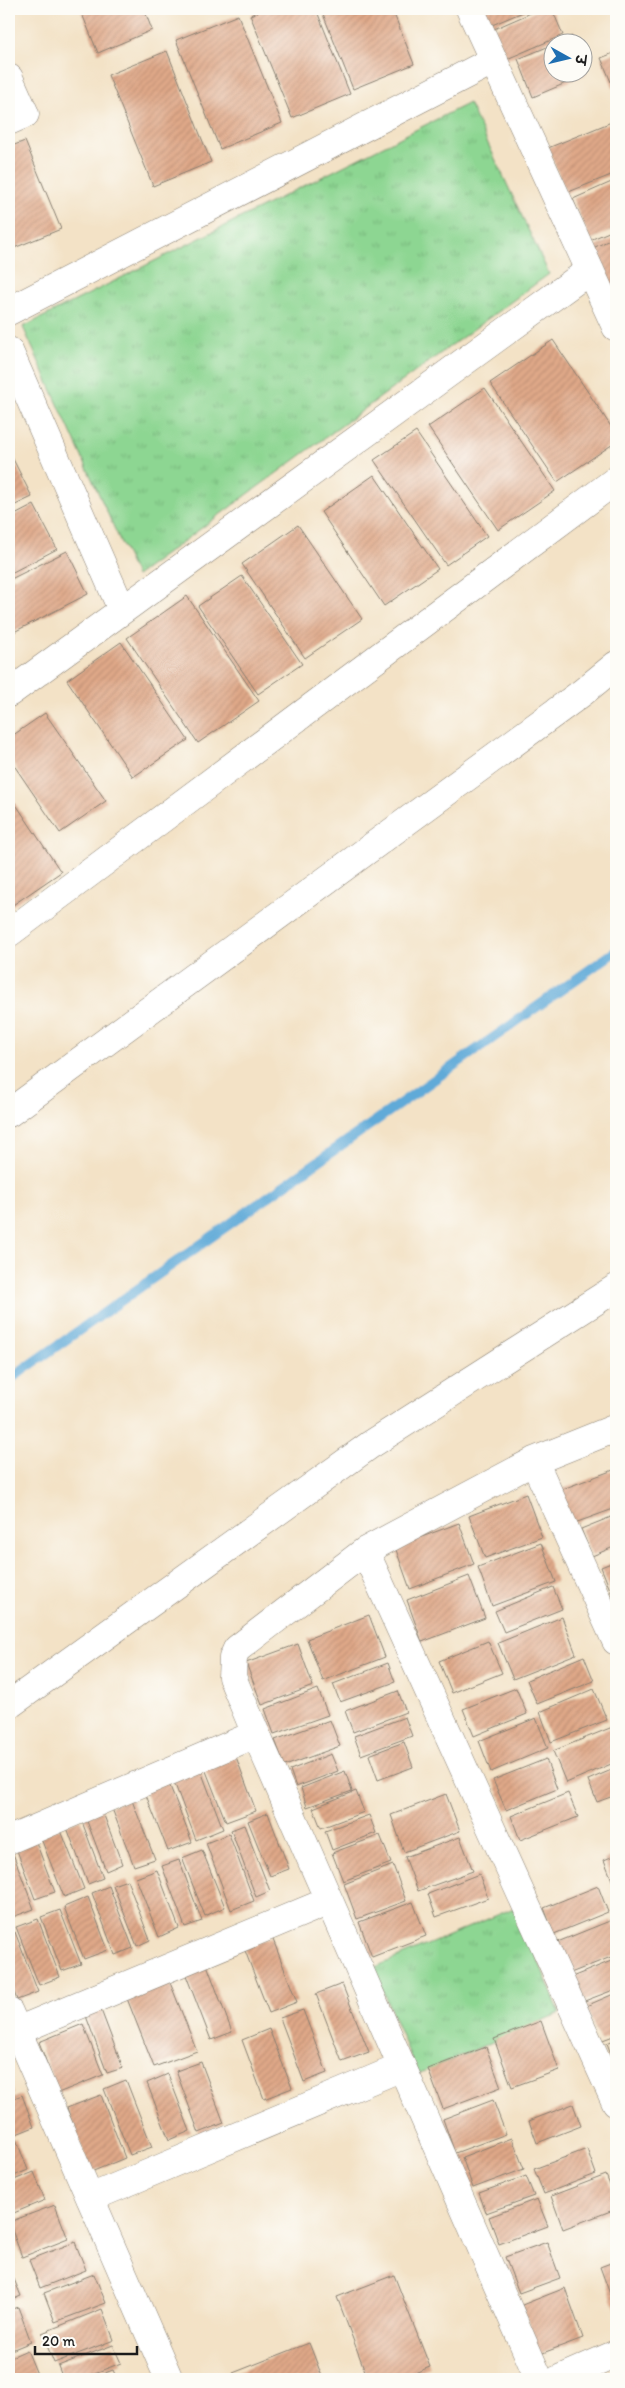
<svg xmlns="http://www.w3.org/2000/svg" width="625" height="2388" viewBox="0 0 625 2388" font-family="Itim,'Playpen Sans Deva',sans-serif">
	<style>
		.grass { fill: url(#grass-tufts); stroke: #547957 }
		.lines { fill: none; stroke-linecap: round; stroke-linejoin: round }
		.stream { stroke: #61aad8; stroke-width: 10 }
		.building { fill: url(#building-hatch) }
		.street-casing { stroke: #887f71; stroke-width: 29 }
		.street { stroke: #fff; stroke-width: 28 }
	</style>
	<defs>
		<pattern id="grass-tufts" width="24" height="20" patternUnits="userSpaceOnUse" patternTransform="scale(1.25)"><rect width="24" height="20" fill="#8dd692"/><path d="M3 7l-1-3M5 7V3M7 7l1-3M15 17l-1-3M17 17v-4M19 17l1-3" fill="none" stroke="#79b77d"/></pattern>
		<pattern id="building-hatch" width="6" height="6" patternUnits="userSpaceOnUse" patternTransform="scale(1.25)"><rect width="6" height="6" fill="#dfa888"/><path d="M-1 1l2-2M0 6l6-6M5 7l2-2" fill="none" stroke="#bf9075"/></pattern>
	</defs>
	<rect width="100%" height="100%" fill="#fdfcf7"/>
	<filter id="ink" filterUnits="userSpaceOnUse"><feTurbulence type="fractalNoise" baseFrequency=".02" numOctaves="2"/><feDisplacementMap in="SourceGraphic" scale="10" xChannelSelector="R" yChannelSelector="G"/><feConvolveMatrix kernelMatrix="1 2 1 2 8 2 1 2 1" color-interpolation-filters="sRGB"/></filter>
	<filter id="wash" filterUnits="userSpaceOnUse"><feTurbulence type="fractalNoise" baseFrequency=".0096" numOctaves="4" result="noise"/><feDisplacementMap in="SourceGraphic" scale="20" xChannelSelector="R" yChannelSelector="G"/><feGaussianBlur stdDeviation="1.12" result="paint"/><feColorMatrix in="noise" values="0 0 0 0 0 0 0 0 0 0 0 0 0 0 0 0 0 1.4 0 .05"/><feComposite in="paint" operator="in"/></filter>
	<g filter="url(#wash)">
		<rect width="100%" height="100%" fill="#f3e2c6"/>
		<!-- grass -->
		<path class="grass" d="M469 103 549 274 136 576 23 327Z
			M516 1907 560 2013 418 2074 373 1968Z"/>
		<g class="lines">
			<!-- stream -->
			<path class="stream" d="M9 1380 616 951"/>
		</g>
		<g id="blocks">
			<!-- building -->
			<path class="building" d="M80 9H144L152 30 98 53Z
				M265 9H316L350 94 292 118 250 15Z
				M321 9H392L414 64 353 89Z
				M485 9H530L492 25Z
				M540 9H552L563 35 507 59 494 29Z
				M238 15 282 123 220 149 176 40Z
				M572 36 574 42H558Z
				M552 45V72H582L583 63 587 74 533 97 518 59Z
				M167 51 211 162 153 186 108 75Z
				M616 52V94L601 58Z
				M614 121 616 127V173L566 193 548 148Z
				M25 141 61 229 9 250V147Z
				M616 180V229L590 240 573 199Z
				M616 237V286L610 288 593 248Z
				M553 340 616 434V442L557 482 490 383Z
				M485 388 555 491 498 530 428 427Z
				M416 432 487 536 446 565 374 460Z
				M10 453 32 497 9 508V454Z
				M374 475 438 569 384 606 321 512Z
				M34 505 57 549 9 574V518Z
				M298 525 362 619 305 658 242 564Z
				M67 551 88 594 12 633 9 626V580Z
				M242 576 302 664 258 694 198 606Z
				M187 596 259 701 198 743 127 638Z
				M121 642 188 740 133 777 67 680Z
				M45 713 106 801 60 833 9 758V738Z
				M9 794 61 872 10 907 9 905Z
				M616 1469V1508L572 1524 560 1490Z
				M526 1494 542 1537 485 1558 469 1516Z
				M616 1515V1546L592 1556 581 1529Z
				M459 1523 474 1564 410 1589 395 1547Z
				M541 1543 556 1582 492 1606 478 1567Z
				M616 1561V1595L613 1597 601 1567Z
				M469 1576 485 1618 422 1642 407 1600Z
				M553 1587 562 1609 504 1632 495 1611Z
				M369 1615 385 1657 323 1681 307 1639Z
				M562 1617 576 1654 513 1679 498 1643Z
				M488 1641 502 1673 452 1693 439 1661Z
				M298 1644 313 1686 262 1705 246 1663Z
				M584 1656 594 1681 537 1704 527 1680Z
				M388 1663 395 1682 340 1702 333 1684Z
				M516 1688 527 1714 474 1736 463 1709Z
				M318 1689 328 1715 274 1734 265 1709Z
				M594 1689 607 1720 551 1742 540 1712Z
				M398 1691 406 1712 353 1732 345 1711Z
				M405 1717 412 1736 361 1755 354 1736Z
				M536 1718 548 1748 491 1772 479 1741Z
				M330 1720 340 1746 285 1766 275 1740Z
				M615 1726 616 1762 566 1783 553 1751Z
				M404 1742 413 1767 378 1780 369 1755Z
				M235 1754 256 1811 226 1822 204 1766Z
				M331 1754 338 1771 296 1787 290 1770Z
				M546 1759 557 1789 506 1810 493 1780Z
				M198 1763 223 1829 196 1840 171 1774Z
				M616 1768V1795L597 1802 588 1780Z
				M345 1771 352 1791 307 1807 301 1788Z
				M166 1776 192 1842 168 1851 142 1785Z
				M356 1791 364 1812 321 1828 313 1808Z
				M568 1793 578 1817 520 1840 511 1816Z
				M446 1794 460 1831 404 1852 391 1815Z
				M131 1798 155 1859 134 1866 111 1806Z
				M102 1810 122 1864 106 1871 85 1816Z
				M268 1813 289 1869 270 1876 248 1821Z
				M369 1815 376 1833 332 1850 325 1831Z
				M81 1819 103 1878 88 1884 66 1825Z
				M244 1825 270 1891 256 1897 231 1830Z
				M60 1828 84 1889 64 1897 40 1836Z
				M229 1834 254 1901 231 1910 206 1843Z
				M380 1835 391 1863 343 1881 332 1853Z
				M34 1837 55 1892 35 1899 15 1845Z
				M460 1837 473 1871 418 1891 405 1857Z
				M202 1850 225 1907 205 1916 182 1858Z
				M12 1851 34 1909 10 1918 9 1852Z
				M616 1855V1890L604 1860Z
				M179 1860 202 1921 185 1927 162 1866Z
				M393 1865 406 1901 357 1919 344 1884Z
				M157 1870 179 1928 159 1937 136 1878Z
				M479 1874 488 1898 436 1917 428 1894Z
				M127 1880 150 1940 137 1946 113 1885Z
				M109 1886 133 1948 115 1955 92 1893Z
				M598 1886 608 1912 554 1934 544 1908Z
				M88 1897 108 1950 84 1959 64 1907Z
				M413 1902 426 1936 372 1957 359 1922Z
				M60 1910 81 1964 62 1971 41 1917Z
				M38 1919 60 1977 39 1985 16 1927Z
				M612 1920 616 1930V1955L568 1974 555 1943Z
				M15 1932 38 1992 17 2000 9 1979V1935Z
				M272 1937 297 2002 269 2013 244 1948Z
				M616 1959V1989L582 2002 572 1977Z
				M206 1962 232 2032 211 2040 184 1970Z
				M169 1980 197 2051 154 2067 126 1996Z
				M342 1984 369 2052 342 2062 316 1994Z
				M616 1993V2035L600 2041 586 2006Z
				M101 2010 123 2068 107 2073 86 2016Z
				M303 2010 327 2073 304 2082 280 2018Z
				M541 2021 559 2070 512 2087 494 2039Z
				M83 2024 103 2075 58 2093 39 2042Z
				M269 2029 292 2088 264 2099 242 2040Z
				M616 2039V2068L607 2043Z
				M486 2047 501 2087 443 2109 428 2069Z
				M201 2062 224 2123 199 2133 176 2071Z
				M168 2074 190 2131 169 2140 147 2083Z
				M126 2080 152 2147 130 2155 104 2089Z
				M9 2081 14 2094 9 2096Z
				M22 2095 34 2127 9 2137V2100Z
				M101 2095 125 2158 91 2172 67 2108Z
				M493 2100 506 2134 455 2153 443 2119Z
				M573 2104 581 2126 537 2143 529 2121Z
				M512 2138 524 2169 473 2188 462 2157Z
				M16 2139 28 2170 9 2178V2142Z
				M587 2149 596 2174 544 2194 534 2169Z
				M34 2172 45 2200 9 2215V2182Z
				M606 2175 616 2201V2209L563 2229 551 2196Z
				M526 2176 534 2196 486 2213 479 2193Z
				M537 2199 548 2226 499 2244 489 2217Z
				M55 2205 68 2239 22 2257 9 2222Z
				M75 2242 86 2270 40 2288 29 2260Z
				M547 2242 560 2278 519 2293 505 2257Z
				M616 2261V2310L600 2267Z
				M9 2267 21 2296 9 2301Z
				M94 2274 106 2303 55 2322 44 2293Z
				M394 2275 430 2367 399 2379H368L337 2297Z
				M565 2288 583 2338 540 2354 522 2305Z
				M18 2307 31 2342 9 2351V2310Z
				M102 2309 114 2340 54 2363 42 2333Z
				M309 2343 323 2379H235L233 2373Z
				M113 2345 121 2363 79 2379H63L58 2366Z
				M27 2350 39 2379H9V2358Z
				M113 2370 117 2379H89Z"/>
		</g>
	</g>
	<g filter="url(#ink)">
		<use href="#blocks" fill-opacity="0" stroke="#887f71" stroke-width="1"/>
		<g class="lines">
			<!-- street casing -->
			<g class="street-casing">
				<path id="street" d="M470 9 616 327
					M9 78 25 114 9 121
					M9 311 494 60
					M9 351 122 610
					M9 693 590 270
					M9 933 616 480
					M9 1113 583 692 616 665
					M534 1461 616 1641
					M365 1551 616 2103
					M9 1705 370 1445 616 1288
					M9 1840 256 1734
					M9 2012 169 2379
					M17 2031 329 1901
					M90 2198 402 2067
					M539 2379 256 1734 232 1677 233 1658 237 1649 365 1551 534 1461 616 1428
					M559 2379 616 2354"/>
			</g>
			<!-- street -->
			<use href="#street" class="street"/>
		</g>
	</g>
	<!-- margin -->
	<rect width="625" height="2388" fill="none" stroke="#fdfcf7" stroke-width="30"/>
	<!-- north arrow -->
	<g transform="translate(568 58) rotate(98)"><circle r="24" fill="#fdfcf7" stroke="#a3a29f"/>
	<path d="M0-4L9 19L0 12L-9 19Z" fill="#1f6fb2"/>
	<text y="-8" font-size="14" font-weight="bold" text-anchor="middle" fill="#1c1c1c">उ</text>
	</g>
	<!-- scale -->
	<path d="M35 2346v8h102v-8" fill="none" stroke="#1c1c1c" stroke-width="2.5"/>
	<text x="42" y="2346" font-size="15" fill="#1c1c1c" stroke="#fdfcf7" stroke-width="4" paint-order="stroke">20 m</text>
</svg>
